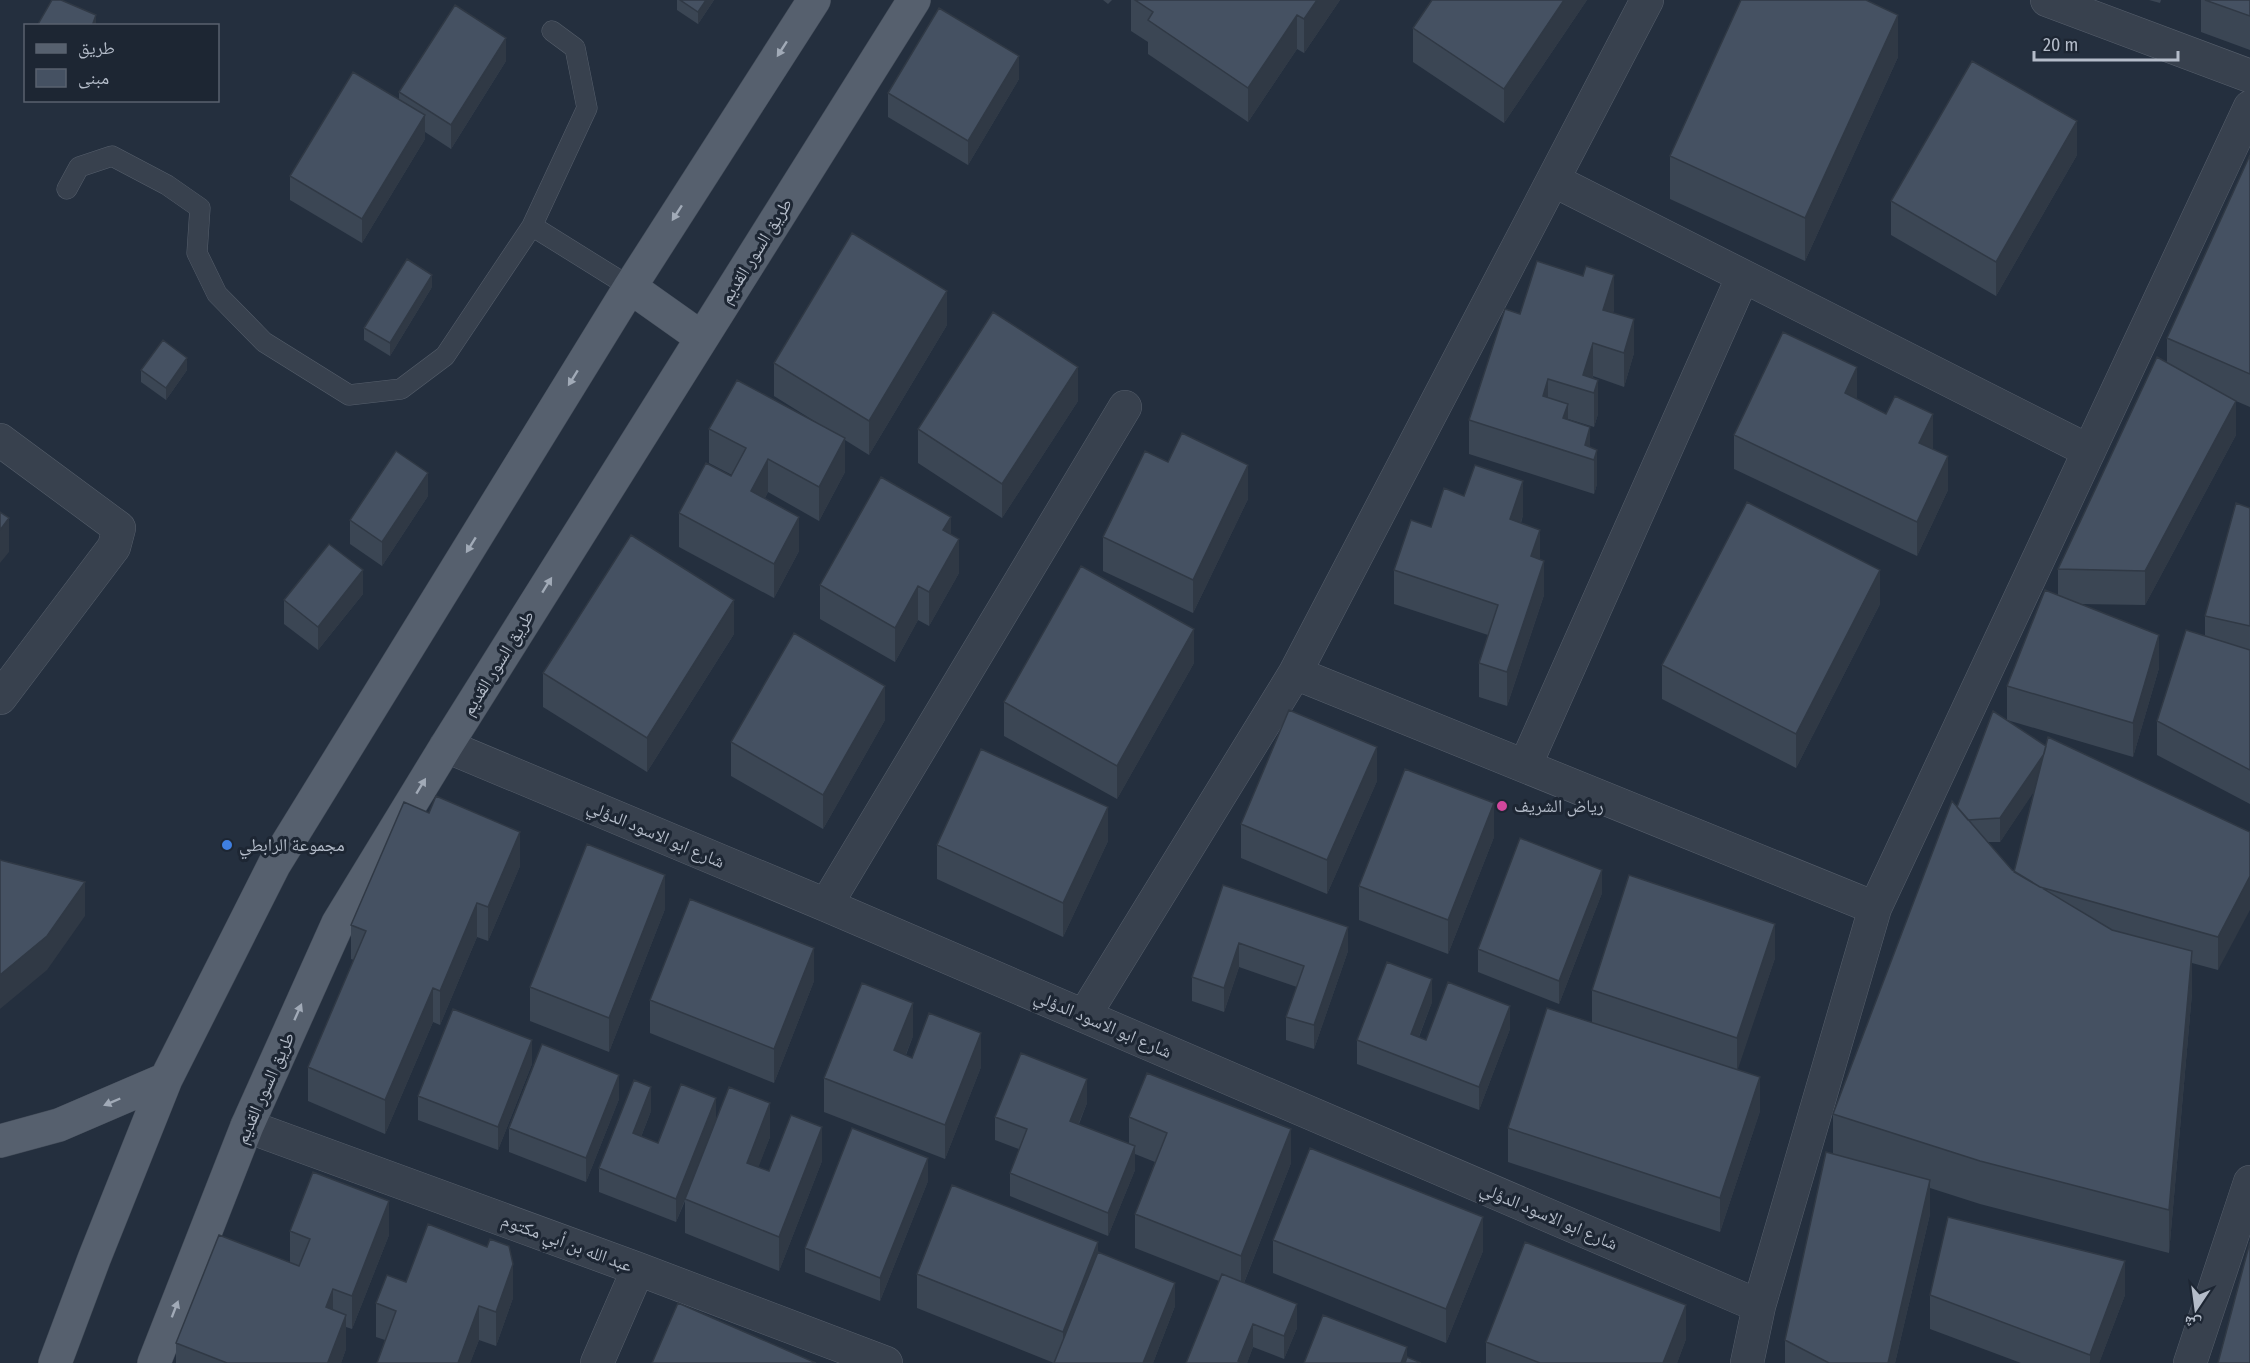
<svg xmlns="http://www.w3.org/2000/svg" width="2250" height="1363" viewBox="0 0 2250 1363" font-family="'Fira Sans Condensed','Noto Naskh Arabic',sans-serif">
	<style>
		.lines { fill: none; stroke-linecap: round; stroke-linejoin: round }
		.service-casing { stroke: #565f6c; stroke-width: 21 }
		.minor-casing { stroke: #565f6c; stroke-width: 34 }
		.primary-casing { stroke: #414a57; stroke-width: 34 }
		.service { stroke: #38414e; stroke-width: 20 }
		.minor { stroke: #38414e; stroke-width: 33 }
		.primary { stroke: #56606e; stroke-width: 33 }
		.wall { fill: #3b4654; fill-rule: evenodd }
		.shaded-wall { fill: #303945 }
		.building { fill: #455162; stroke: #303945; stroke-width: 1.5 }
		.oneway { fill: #a1aab7 }
		.hotel-dot { fill: #d1479c; stroke: #1d2633; stroke-width: 2 }
		.shop-dot { fill: #3f7fe0; stroke: #1d2633; stroke-width: 2 }
		.labels { text-anchor: middle; dominant-baseline: central; stroke-width: 6; stroke-linejoin: round; paint-order: stroke }
		.street-label { font-size: 18px; fill: #b4bcc9; stroke: #1d2633 }
		.poi-label { font-size: 18px; fill: #b4bcc9; stroke: #1d2633; text-anchor: start }
	</style>
	<rect width="100%" height="100%" fill="#242f3e"/>
	<g class="lines">
		<!-- service casing -->
		<g class="service-casing">
			<path id="service" d="M67 189 79 167 112 156 167 185 200 208 197 253 217 294 264 342 349 395 401 389 445 356 532 226 587 108 575 48 552 31
				M532 226 630 287"/>
		</g>
		<!-- minor casing -->
		<g class="minor-casing">
			<path id="minor" d="M2047 0 2250 76
				M1553 180 2089 451
				M0 440 119 528 114 547 0 698
				M1295 673 1875 908
				M446 746 826 905 1759 1306
				M1525 766 1743 276
				M826 905 1125 407
				M1084 1016 1295 673 1647 0
				M247 1126 638 1269 886 1363
				M597 1363 638 1269
				M1747 1363 1759 1306 1875 908 2250 107
				M2190 1363 2250 1182"/>
		</g>
		<!-- primary casing -->
		<g class="primary-casing">
			<path id="primary" d="M630 287 702 338
				M0 1141 59 1125 166 1079
				M55 1363 94 1259 166 1079 274 865 630 287 814 0
				M154 1363 247 1126 338 923 446 746 914 0"/>
		</g>
		<!-- service -->
		<use href="#service" class="service"/>
		<!-- minor -->
		<use href="#minor" class="minor"/>
		<!-- primary -->
		<use href="#primary" class="primary"/>
	</g>
	<!-- wall -->
	<path class="wall" d="M677 0H714L698 24 677 10Z
		M1103 0H1112L1108 4Z
		M1131 0H1340L1304 53 1297 49 1248 122 1148 54V42L1131 31Z
		M1587 0 1504 123 1413 62V28Z
		M2149 0H2161L2160 3Z
		M2201 0H2250V50L2201 32Z
		M1898 57 1805 261 1670 199V156Z
		M506 61 451 149 425 132V139L362 243 290 200V176L399 100V92Z
		M1019 79 968 165 888 117V93Z
		M2077 155 1996 296 1891 235V201Z
		M2250 155V407L2236 401V435L2145 605 2079 604 2159 668 2133 757 2007 720V686L2058 595V569L2167 362V338Z
		M432 287 390 356 364 340V328Z
		M1614 309 1613 313 1634 353 1624 387 1593 376 1598 414 1594 427 1568 419 1590 447 1597 450V484L1594 494 1469 454V420L1520 314Z
		M947 325 869 455 845 440V472L819 521 768 492 765 498 799 551 774 598 679 547V513L732 475 709 463V429L819 424 774 396V363Z
		M141 370H187L166 400 141 382Z
		M1857 399 1933 448V449L1948 490 1917 556 1734 469V435Z
		M1078 401 1002 518 918 463V429Z
		M1168 462 1248 499 1193 613 1103 571V537Z
		M428 496 382 566 350 544V520Z
		M2250 508V804L2157 755V721L2205 636V616Z
		M1523 515 1521 523 1540 560 1544 595 1507 706 1479 697V663L1488 635 1394 604V570Z
		M951 534 959 573 929 626 918 620 895 662 820 619V585Z
		M363 594 318 650 284 624V600Z
		M1880 604 1796 768 1662 699V665Z
		M734 634 647 772 543 707V673Z
		M1194 663 1117 799 1004 736V702Z
		M885 720 823 829 731 776V742Z
		M2046 746 2250 832 2218 970 2192 963V993L2169 1253 1980 1204 1930 1188V1214L1895 1363H1785V1340L1833 1154V1114L1957 807ZM2034 791 2014 872 1988 842H2000Z
		M1377 781 1327 894 1241 858V824Z
		M1494 837 1448 954 1359 920V886Z
		M1108 841 1063 937 937 879V845Z
		M520 866 488 941 477 937 440 1025 433 1022 385 1134 308 1101V1067L354 960 351 959V925Z
		M1223 885 1348 951 1314 1049 1286 1040V1017L1297 987 1239 967 1224 1012 1192 1001V977Z
		M1602 893 1559 1004 1478 972V949Z
		M665 909 609 1052 530 1021V987Z
		M1775 958 1737 1070 1760 1111 1720 1232 1508 1162V1128L1592 1023V990Z
		M814 981 774 1083 650 1033V1000Z
		M1432 1002 1419 1037 1426 1040 1510 1029 1479 1110 1357 1064V1040Z
		M913 1036 906 1055 912 1058 981 1067 945 1159 824 1112V1078Z
		M532 1064 498 1150 418 1120V1096Z
		M619 1099 586 1182 509 1152V1128Z
		M1087 1103 1079 1124 1129 1144V1117L1291 1163 1244 1283 1297 1328 1284 1359 1253 1347 1247 1363H1186L1219 1281 1135 1248V1214L1155 1162 1135 1154V1170L1108 1236 1010 1196V1173L1019 1149 995 1140V1117Z
		M651 1111 641 1137 658 1143 716 1119 770 1137 758 1167 769 1171 822 1161 779 1271 685 1233V1201L676 1222 599 1192V1168Z
		M928 1181 880 1301 805 1272V1248Z
		M290 1231 389 1235 352 1329 346 1327V1349L341 1363H176V1343L290 1262Z
		M1273 1240 1483 1251 1446 1343 1273 1273Z
		M1098 1252 1175 1306 1153 1363H1054L917 1308V1274Z
		M406 1282 513 1298 496 1346 479 1340 470 1363H377L385 1340 376 1337V1303Z
		M1930 1295H2125L2099 1363H2021L1930 1329Z
		M1686 1339 1677 1363H1486V1342Z"/>
	<!-- shaded-wall -->
	<path class="shaded-wall" d="M706 0H714L698 24V12Z
		M1317 0H1340L1304 53V19Z
		M1564 0H1587L1504 123V89Z
		M96 15V26H92Z
		M1297 15V49L1248 122V88Z
		M1898 15V57L1805 261V218Z
		M506 38V61L451 149V125Z
		M1019 56V79L968 165V141Z
		M425 115V139L362 243V219Z
		M2077 121V155L1996 296V262Z
		M432 275V287L390 356V343Z
		M1614 275V309L1603 343V310Z
		M947 291V325L869 455V421Z
		M1634 319V353L1624 387V353Z
		M1593 343V376L1588 391 1583 375Z
		M187 358V370L166 400V388Z
		M1078 367V401L1002 518V484Z
		M1857 367V401L1845 393Z
		M1548 379V413L1543 396Z
		M1598 380V414L1594 427V393Z
		M2236 401V435L2145 605V571Z
		M1568 404V438L1563 452V418Z
		M1933 414V448L1919 477V443Z
		M1590 427V459L1585 445Z
		M845 438V472L819 521V487Z
		M1597 450V484L1594 494V460Z
		M1948 456V490L1917 556V522Z
		M768 459V492L751 525V491Z
		M1248 465V499L1193 613V580Z
		M428 473V496L382 566V542Z
		M1523 481V515L1510 553V519Z
		M799 517V551L774 598V564Z
		M951 517V551L943 530Z
		M9 518V552L0 563V530Z
		M1540 530V564L1531 556Z
		M959 539V573L929 626V592Z
		M1544 561V595L1507 706V672Z
		M363 570V594L318 650V627Z
		M1880 570V604L1796 768V734Z
		M918 586V620L895 662V628Z
		M734 600V634L647 772V738Z
		M1194 629V663L1117 799V766Z
		M2159 635V668L2133 757V723Z
		M885 686V720L823 829V795Z
		M1377 747V781L1327 894V860Z
		M2048 748V771L2000 842V818Z
		M1494 803V837L1448 954V920Z
		M1108 807V841L1063 937V903Z
		M520 832V866L488 941V907Z
		M1602 870V893L1559 1004V981Z
		M665 875V909L609 1052V1018Z
		M2250 876V910L2218 970V937Z
		M85 882V916L47 970 0 1009V975Z
		M477 903V937L440 1025V991Z
		M1775 924V958L1737 1072V1038Z
		M1348 927V951L1314 1049V1025Z
		M1239 943V967L1224 1012V988Z
		M814 948V981L774 1083V1049Z
		M2192 951V993L2169 1253V1210Z
		M1432 979V1002L1411 1057V1034Z
		M433 988V1022L385 1134V1100Z
		M913 1003V1036L894 1084V1050Z
		M1510 1006V1029L1479 1110V1087Z
		M981 1033V1067L945 1159V1125Z
		M532 1040V1064L498 1150V1127Z
		M619 1075V1099L586 1182V1158Z
		M1760 1077V1111L1720 1232V1198Z
		M1087 1079V1103L1070 1144V1121Z
		M651 1087V1111L633 1157V1133Z
		M716 1098V1121L676 1222V1199Z
		M770 1103V1137L747 1197V1163Z
		M822 1127V1161L779 1271V1237Z
		M1291 1129V1163L1241 1290V1256Z
		M1135 1146V1170L1108 1236V1213Z
		M928 1158V1181L880 1301V1278Z
		M1930 1180V1214L1895 1363H1888Z
		M389 1201V1235L352 1329V1296Z
		M1483 1217V1251L1446 1343V1309Z
		M1098 1242V1276L1063 1363V1332Z
		M2125 1261V1295L2099 1363H2090V1355Z
		M513 1264V1298L496 1346V1312Z
		M1175 1283V1306L1153 1363H1143Z
		M333 1289V1322L326 1307Z
		M1297 1304V1328L1284 1359V1336Z
		M1686 1305V1339L1677 1363H1663Z
		M479 1306V1340L470 1363H458Z
		M346 1315V1349L341 1363H328Z
		M1253 1324V1347L1247 1363H1238Z
		M1407 1347V1363H1401Z"/>
	<!-- building -->
	<path class="building" d="M52 0H61L96 15 92 26H37Z
		M680 0H706L698 12Z
		M1135 0H1317L1304 19 1297 15 1248 88 1148 20 1153 12Z
		M1432 0H1564L1504 89 1413 28Z
		M1741 0H1866L1898 15 1805 218 1670 156Z
		M2205 0H2250V16Z
		M455 5 506 38 451 125 399 92Z
		M939 8 1019 56 968 141 888 93Z
		M1972 61 2077 121 1996 262 1891 201Z
		M353 72 425 115 362 219 290 176Z
		M2250 155V374L2167 338Z
		M852 233 947 291 869 421 774 363Z
		M407 259 432 275 390 343 364 328Z
		M1537 261 1583 276 1586 266 1614 275 1603 310 1634 319 1624 353 1593 343 1583 375 1598 380 1594 393 1548 379 1543 396 1568 404 1563 418 1590 427 1585 445 1597 450 1594 460 1469 420 1505 309 1520 314Z
		M993 312 1078 367 1002 484 918 429Z
		M1783 332 1857 367 1845 393 1886 414 1895 396 1933 414 1919 443 1948 456 1917 522 1734 435Z
		M163 340 187 358 166 388 141 370Z
		M2157 357 2236 401 2145 571 2058 569Z
		M737 380 845 438 819 487 768 459 751 491 799 517 774 564 679 513 706 463 731 476 746 448 709 429Z
		M1182 433 1248 465 1193 580 1103 537 1145 451 1168 462Z
		M396 451 428 473 382 542 350 520Z
		M1475 465 1523 481 1510 519 1540 530 1531 556 1544 561 1507 672 1479 663 1498 605 1394 570 1411 520 1431 527 1444 488 1464 496Z
		M881 477 951 517 943 530 959 539 929 592 918 586 895 628 820 585Z
		M1747 502 1880 570 1796 734 1662 665Z
		M2236 503 2250 508V626L2205 616Z
		M0 512 9 518 0 530Z
		M631 535 734 600 647 738 543 673Z
		M329 544 363 570 318 627 284 600Z
		M1081 566 1194 629 1117 766 1004 702Z
		M2045 590 2159 635 2133 723 2007 686Z
		M2186 630 2250 650V770L2157 721Z
		M794 633 885 686 823 795 731 742Z
		M1289 710 1377 747 1327 860 1241 824Z
		M1993 711 2046 746 2044 754 2000 818 1968 820 1957 807Z
		M2048 737 2250 832V876L2218 937 2040 887 2014 872Z
		M981 749 1108 807 1063 903 937 845Z
		M1405 769 1494 803 1448 920 1359 886Z
		M436 796 520 832 488 907 477 903 440 991 433 988 385 1100 308 1067 366 931 351 925 404 802 429 813Z
		M1952 801 2012 870 2112 930 2192 951 2169 1210 1980 1161 1833 1114Z
		M1520 838 1602 870 1559 981 1478 949Z
		M587 844 665 875 609 1018 530 987Z
		M0 860 85 882 47 936 0 975Z
		M1629 875 1775 924 1737 1038 1592 990Z
		M1223 885 1348 927 1314 1025 1286 1017 1304 966 1239 943 1224 988 1192 977Z
		M690 899 814 948 774 1049 650 1000Z
		M1387 962 1432 979 1411 1034 1426 1040 1448 982 1510 1006 1479 1087 1357 1040Z
		M862 983 913 1003 894 1050 912 1058 929 1013 981 1033 945 1125 824 1078Z
		M1547 1008 1760 1077 1720 1198 1508 1128Z
		M453 1009 532 1040 498 1127 418 1096Z
		M542 1044 619 1075 586 1158 509 1128Z
		M1021 1053 1087 1079 1070 1121 1135 1146 1108 1213 1010 1173 1027 1129 995 1117Z
		M1147 1073 1291 1129 1241 1256 1135 1214 1167 1133 1129 1117Z
		M634 1080 651 1087 633 1133 658 1143 681 1084 716 1098 676 1199 599 1168Z
		M729 1087 770 1103 747 1163 769 1171 791 1115 822 1127 779 1237 685 1199Z
		M852 1128 928 1158 880 1278 805 1248Z
		M1310 1148 1483 1217 1446 1309 1273 1240Z
		M1826 1152 1930 1180 1888 1363H1829L1785 1340Z
		M313 1172 389 1201 352 1296 333 1289 326 1307 346 1315 328 1362 332 1363H227L176 1343 219 1235 299 1266 310 1239 290 1231Z
		M952 1185 1098 1242 1063 1332 917 1274Z
		M1948 1217 2125 1261 2090 1355 1930 1295Z
		M428 1224 487 1247 490 1239 509 1246 513 1264 496 1312 479 1306 458 1363H377L396 1311 376 1303 387 1275 406 1282Z
		M1525 1242 1686 1305 1663 1363H1540L1486 1342Z
		M2250 1242V1363H2218Z
		M1098 1252 1175 1283 1143 1363H1054Z
		M1222 1274 1297 1304 1284 1336 1253 1324 1238 1361 1243 1363H1186Z
		M678 1303 816 1363H652Z
		M1323 1315 1407 1347 1401 1363H1304Z
		M1407 1357 1421 1363H1405Z"/>
	<!-- one-way arrows -->
	<defs><path id="oneway-solid" d="M-6-.8H1V-3.2L6.5 0L1 3.2V.8H-6Z" transform="scale(1.5)"/></defs>
	<g class="oneway">
		<use href="#oneway-solid" transform="translate(782 49) rotate(123)"/>
		<use href="#oneway-solid" transform="translate(677 213) rotate(123)"/>
		<use href="#oneway-solid" transform="translate(573 378) rotate(122)"/>
		<use href="#oneway-solid" transform="translate(471 545) rotate(122)"/>
		<use href="#oneway-solid" transform="translate(547 585) rotate(-58)"/>
		<use href="#oneway-solid" transform="translate(421 786) rotate(-59)"/>
		<use href="#oneway-solid" transform="translate(298 1012) rotate(-66)"/>
		<use href="#oneway-solid" transform="translate(112 1102) rotate(157)"/>
		<use href="#oneway-solid" transform="translate(175 1309) rotate(-69)"/>
	</g>
	<!-- markers -->
	<circle class="hotel-dot" cx="1502" cy="806" r="6"/>
	<circle class="shop-dot" cx="227" cy="845" r="6"/>
	<g class="labels">
		<!-- street labels -->
		<g class="street-label">
			<text transform="translate(756 251) rotate(-58)">طريق السور القديم</text>
			<text transform="translate(498 663) rotate(-58)">طريق السور القديم</text>
			<text transform="translate(656 834) rotate(23)">شارع ابو الاسود الدؤلي</text>
			<text transform="translate(1103 1024) rotate(23)">شارع ابو الاسود الدؤلي</text>
			<text transform="translate(265 1088) rotate(-66)">طريق السور القديم</text>
			<text transform="translate(1549 1216) rotate(23)">شارع ابو الاسود الدؤلي</text>
			<text transform="translate(567 1243) rotate(20)">عبد الله بن أبي مكتوم</text>
		</g>
		<!-- poi labels -->
		<g class="poi-label">
			<text x="1514" y="806">رياض الشريف</text>
			<text x="239" y="845">مجموعة الرابطي</text>
		</g>
	</g>
	<!-- legend -->
	<rect x="24" y="24" width="195" height="78" fill="#1d2633" stroke="#59626f" stroke-width="1.5"/>
	<rect x="36" y="44" width="30" height="9" fill="#56606e" stroke="#59626f" stroke-width="1.5"/>
	<text x="78" y="54" font-size="18" fill="#b4bcc9">طريق</text>
	<rect x="36" y="69" width="30" height="18" fill="#455162" stroke="#59626f" stroke-width="1.5"/>
	<text x="78" y="84" font-size="18" fill="#b4bcc9">مبنى</text>
	<!-- north arrow -->
	<g transform="translate(2196 1309) rotate(193)" stroke="#1d2633" stroke-width="4.5" paint-order="stroke">
	<path d="M0-4.5L10 22L0 15L-10 22Z" fill="#b4bcc9"/>
	<text y="-9" font-size="16" font-weight="bold" text-anchor="middle" fill="#b4bcc9">ش</text>
	</g>
	<!-- scale -->
	<path d="M2034 51v9h144v-9" fill="none" stroke="#b4bcc9" stroke-width="3"/>
	<text x="2043" y="51" font-size="18" fill="#b4bcc9" stroke="#1d2633" stroke-width="4.5" paint-order="stroke">20 m</text>
</svg>
